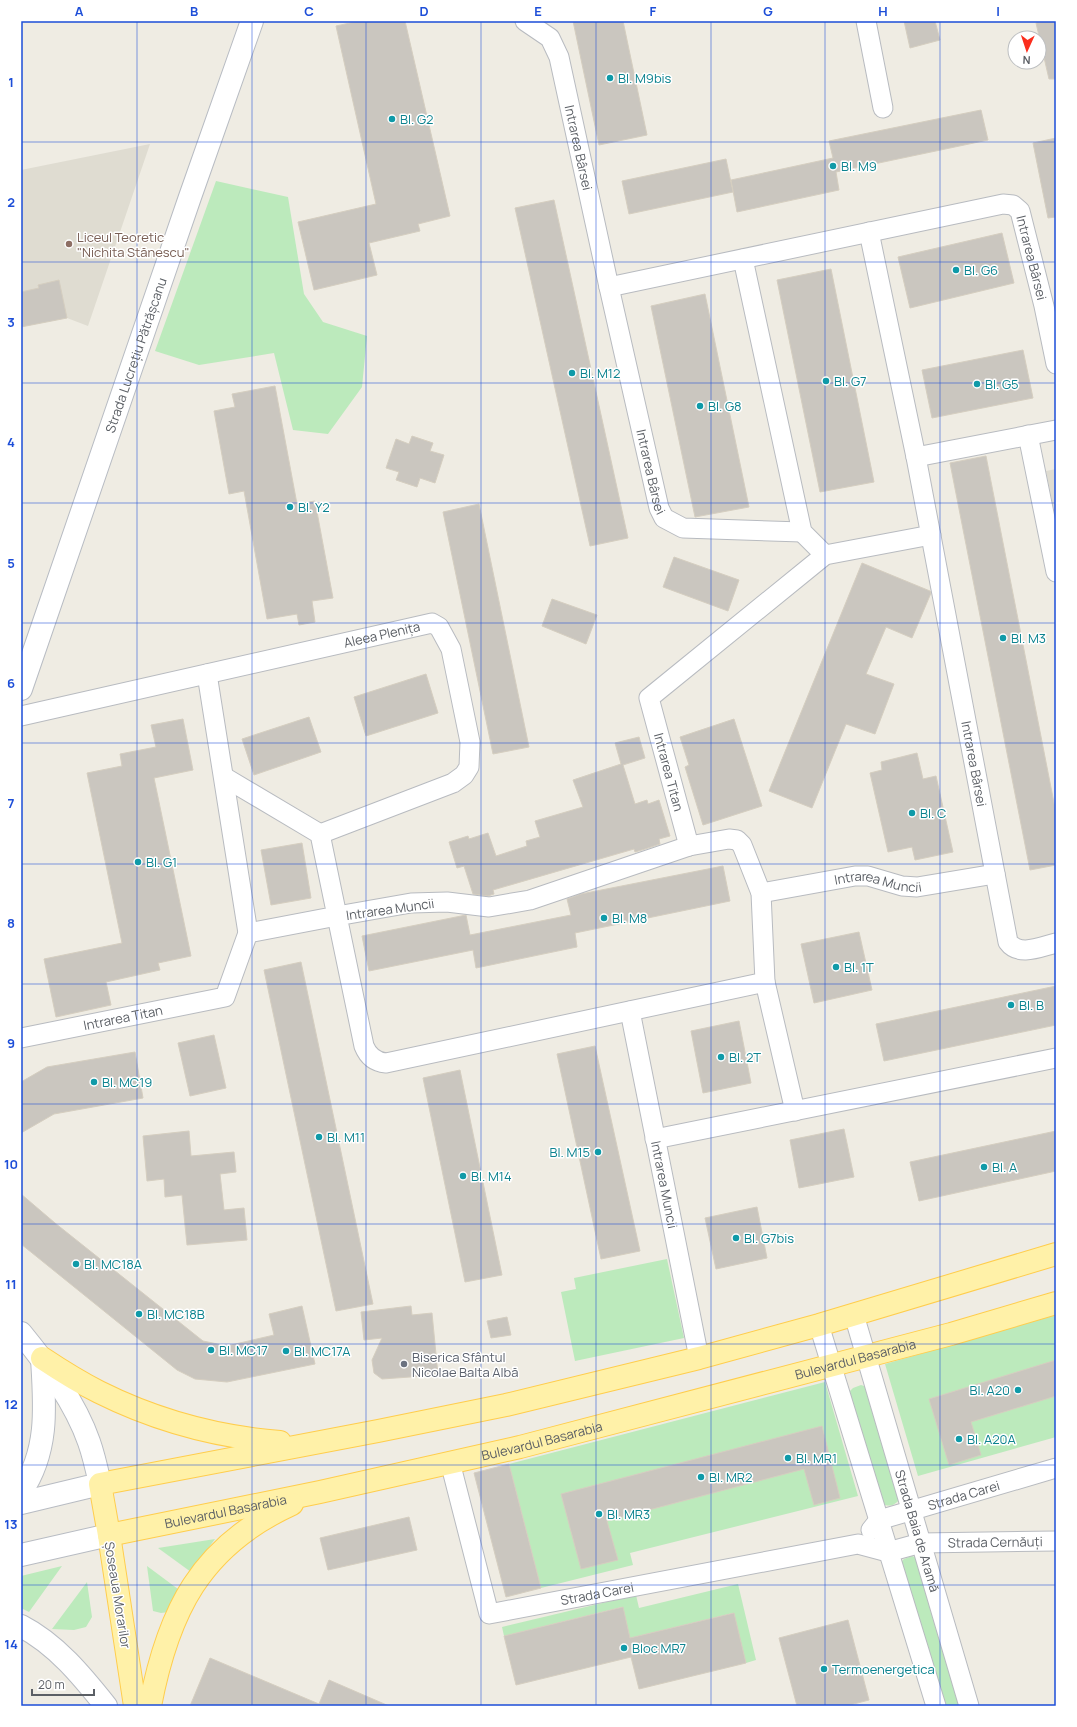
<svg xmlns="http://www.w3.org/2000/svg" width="1077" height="1727" viewBox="0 0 1077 1727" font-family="Manrope,sans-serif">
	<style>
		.education { fill: #dfdcd1 }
		.green { fill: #bceabc }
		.building { fill: #cac6bf; stroke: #d5cec0 }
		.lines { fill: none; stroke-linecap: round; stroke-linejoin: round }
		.street-casing { stroke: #b8bbc0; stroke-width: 21 }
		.secondary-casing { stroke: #b8bcc3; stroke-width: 24 }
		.primary-casing { stroke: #ffcd4c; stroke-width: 24 }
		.street { stroke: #fff; stroke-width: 19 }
		.secondary { stroke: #fff; stroke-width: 22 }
		.primary { stroke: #fff1a8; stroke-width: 22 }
		.grid { fill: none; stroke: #1d4ed8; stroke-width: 1; stroke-opacity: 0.55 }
		.culture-dot { fill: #0f9aa8; stroke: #fff; stroke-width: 1.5 }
		.education-dot { fill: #8d6e63; stroke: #fff; stroke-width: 1.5 }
		.worship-dot { fill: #6b7280; stroke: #fff; stroke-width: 1.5 }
		.labels { text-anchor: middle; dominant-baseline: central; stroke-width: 3; stroke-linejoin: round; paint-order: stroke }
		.culture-label { font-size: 13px; fill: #0d838f; stroke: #fff; text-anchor: start }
		.street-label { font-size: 13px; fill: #5b5f65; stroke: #fff }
		.education-label { font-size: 13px; fill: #785e54; stroke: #fff; text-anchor: start }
		.worship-label { font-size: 13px; fill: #5b616d; stroke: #fff; text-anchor: start }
		.neatline { fill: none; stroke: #1d4ed8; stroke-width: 1.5 }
		.grid-label { font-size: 13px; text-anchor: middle; font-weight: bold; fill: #1d4ed8 }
	</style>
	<rect width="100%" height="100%" fill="#efece3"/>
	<!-- education -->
	<path class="education" d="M150 144 88 326 67 318 21 327V170Z
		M1056 469V520L1046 471Z"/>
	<!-- green -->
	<path class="green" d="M216 181 288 197 304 294 323 322 367 336 362 387 328 434 293 430 274 353 199 365 155 351Z
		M667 1259 684 1338 575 1361 561 1292 576 1289 574 1278Z
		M1056 1315V1437L918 1476 885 1364Z
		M825 1382 858 1496 630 1553 633 1565 541 1588 509 1464Z
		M861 1385 867 1387 900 1499C894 1506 890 1507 882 1504L849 1392 853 1388Z
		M215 1539 191 1572 158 1548Z
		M912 1556 917 1558 966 1706H941L900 1563 904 1559Z
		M62 1566 29 1612 21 1608V1576Z
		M147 1566 178 1589 169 1612 161 1613 153 1611Z
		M87 1582 92 1617 86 1627 74 1630 52 1629Z
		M738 1584 756 1660 746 1663 733 1613 630 1638 622 1607 504 1636 502 1627 636 1595 639 1608Z"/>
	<!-- building -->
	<path class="building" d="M359 21H405L450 216 418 224 420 231 369 243 377 275 314 290 298 222 376 204 336 26Z
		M573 21H623L647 135 599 145Z
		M904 21H935L940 40 910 48Z
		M1045 21H1056V79H1049L1036 23Z
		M981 110 988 140 836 172 839 190 737 212 731 180 833 158 829 141Z
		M1056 138V217L1048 218 1033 143Z
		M726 159 733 192 629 214 622 181Z
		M554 200 628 538 590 546 515 208Z
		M1002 233 1014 283 910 308 898 257Z
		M831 269 874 482 820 492 777 280Z
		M59 280 67 318 21 327V292L39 288 38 285Z
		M705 294 749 507 695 517 651 306Z
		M1023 350 1033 398 932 418 922 370Z
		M275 386 297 504 315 501 333 598 312 601 315 622 299 625 297 614 267 619 244 491 229 494 214 411 235 407 232 394Z
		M412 436 433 443 430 451 444 455 435 483 420 478 417 487 396 480 399 472 386 468 396 439 409 444Z
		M986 456 1056 813V865L1030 870 950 463Z
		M479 504 529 747 493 754 443 512Z
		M674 557 739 580 728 611 663 587Z
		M862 563 930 591 931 593 912 638 886 627 866 674 894 684 875 734 846 724 812 808 769 791Z
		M552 599 597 615 586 644 542 626Z
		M426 674 438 713 366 736 354 697Z
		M309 717 321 752 254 775 242 739Z
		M183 719 193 770 154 778 191 956 158 963 160 970 106 982 111 1005 56 1017 44 959 122 943 87 773 122 766 120 754 156 747 151 725Z
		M734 719 762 806 703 825 685 767 689 765 680 737Z
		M639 737 645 758 623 765 635 804 647 800 648 804 659 800 670 836 659 839 660 844 645 849 635 852 634 849 493 890 494 894 488 896 473 894 464 866 457 868 449 842 468 836 469 839 488 833 496 856 527 846 526 841 540 837 535 821 583 807 573 780 621 764 615 743Z
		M917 753 923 779 936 776 953 852 915 860 912 847 888 852 870 773 882 770 881 762Z
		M302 843 311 898 271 905 261 850Z
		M723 866 730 901 575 933 577 947 476 968 473 950 369 971 362 936 466 915 470 935 571 915 567 899 581 894Z
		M859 932 872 990 814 1003 801 944Z
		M301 962 373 1304 336 1311 264 970Z
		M1056 986V1025L884 1061 876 1024Z
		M739 1021 751 1083 703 1093 691 1031Z
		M214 1035 226 1088 190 1096 178 1043Z
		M595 1046 640 1251 601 1259 557 1054Z
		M135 1052 143 1098 54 1114 21 1133V1082L47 1067Z
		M460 1070 502 1275 465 1282 423 1078Z
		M844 1129 854 1177 799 1188 790 1140Z
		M189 1131 191 1156 234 1152 236 1172 220 1174 224 1210 244 1208 247 1240 187 1245 182 1195 165 1197 164 1179 147 1181 143 1136Z
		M1056 1131V1171L919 1201 910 1162Z
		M21 1194 55 1223 203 1341 227 1346 274 1335 269 1314 302 1306 315 1364 227 1382 195 1379 177 1370 21 1244Z
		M757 1207 767 1258 716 1269 705 1218Z
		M411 1306 412 1315 432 1313 438 1375 382 1379 374 1373 372 1360 382 1338 364 1340 361 1312Z
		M507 1317 511 1335 491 1338 487 1321Z
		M1056 1360V1396L971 1422 981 1455 949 1465 929 1399Z
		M822 1426 840 1498 814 1505 804 1469 607 1521 618 1560 581 1569 561 1494Z
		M509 1464 541 1588 506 1597 474 1473Z
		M409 1517 417 1550 328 1570 320 1538Z
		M623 1607 630 1638 734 1613 746 1663 639 1689 631 1657 516 1685 504 1636Z
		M848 1620 869 1700 846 1706H797L779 1638Z
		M210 1658 319 1704 329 1680 389 1706H190Z"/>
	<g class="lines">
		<!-- street casing -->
		<g class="street-casing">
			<g id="street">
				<path id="s1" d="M525 21 550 38 559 57 609 287 659 508 664 518 683 528 802 532"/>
				<path d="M866 21 883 108"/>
				<path id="s2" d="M869 232 916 457 1008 942C1019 957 1040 947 1056 943"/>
				<path d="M743 259 802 532 825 555"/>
				<path id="s3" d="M609 287 1003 204 1013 205 1020 211 1044 306 1056 364"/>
				<path d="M1028 435 1056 572"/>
				<path d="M916 457 1056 430"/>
				<path d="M207 674 248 933"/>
				<path id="s4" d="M21 716 432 623 439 627 451 649 470 742 469 767 464 775 453 783 320 834"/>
				<path d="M729 839 737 840 742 845 761 893 765 982 386 1063C375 1062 368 1056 364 1046L337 916 411 903 447 902 489 907 530 900 689 846Z"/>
				<path d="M689 846 649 698 825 555 931 535"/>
				<path id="s5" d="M761 893 855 876H868L902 886 917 887 995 874"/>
				<path d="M765 982 795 1111"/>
				<path id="s6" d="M630 1011 699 1358"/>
				<path id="s7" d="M21 1038 225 997 248 933 337 916 320 834 224 777"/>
				<path d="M655 1139 1056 1058"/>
				<path id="s8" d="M854 1315 969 1706"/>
				<path d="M819 1325 936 1706"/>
				<path id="s9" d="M450 1462 489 1614 858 1544 888 1552 921 1543 1056 1541"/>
				<path id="s10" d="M871 1530 879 1520 1056 1468"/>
			</g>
		</g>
		<!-- secondary casing -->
		<g class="secondary-casing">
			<g id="secondary">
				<path id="s11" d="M21 689 190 197 252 21"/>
				<path d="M21 1333C48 1366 75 1402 89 1442 94 1456 97 1470 100 1484L21 1503"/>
				<path d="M21 1492C49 1451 45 1406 42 1359"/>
				<path d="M21 1555 109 1535"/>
				<path d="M21 1626C56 1644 82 1676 106 1706"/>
			</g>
		</g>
		<!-- primary casing -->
		<g class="primary-casing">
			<g id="primary">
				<path d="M42 1358C60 1370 79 1382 99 1392 155 1420 218 1437 280 1442"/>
				<path id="s12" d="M109 1535 320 1492 520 1447 951 1334 1056 1303"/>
				<path d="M135 1706 109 1535 100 1484 378 1431 506 1405 699 1358 819 1325 1056 1254"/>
				<path d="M150 1706C168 1612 200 1546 292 1504"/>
			</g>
		</g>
		<!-- street -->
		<use href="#street" class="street"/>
		<!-- secondary -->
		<use href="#secondary" class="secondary"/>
		<!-- primary -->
		<use href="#primary" class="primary"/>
	</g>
	<!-- grid -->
	<path class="grid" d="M137 21V1706M252 21V1706M366 21V1706M481 21V1706M596 21V1706M711 21V1706M825 21V1706M940 21V1706M21 142H1056M21 262H1056M21 383H1056M21 503H1056M21 623H1056M21 743H1056M21 864H1056M21 984H1056M21 1104H1056M21 1224H1056M21 1344H1056M21 1465H1056M21 1585H1056"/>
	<!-- markers -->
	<g class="culture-dot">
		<circle cx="610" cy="78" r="4"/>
		<circle cx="392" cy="119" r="4"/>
		<circle cx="833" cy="166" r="4"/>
		<circle cx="956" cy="270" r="4"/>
		<circle cx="572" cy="373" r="4"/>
		<circle cx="826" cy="381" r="4"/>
		<circle cx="977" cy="384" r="4"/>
		<circle cx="700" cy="406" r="4"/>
		<circle cx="290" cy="507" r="4"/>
		<circle cx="1003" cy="638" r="4"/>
		<circle cx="912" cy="813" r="4"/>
		<circle cx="138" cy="862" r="4"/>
		<circle cx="604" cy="918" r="4"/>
		<circle cx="836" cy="967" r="4"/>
		<circle cx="1011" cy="1005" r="4"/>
		<circle cx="721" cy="1057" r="4"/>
		<circle cx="94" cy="1082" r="4"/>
		<circle cx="319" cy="1137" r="4"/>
		<circle cx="598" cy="1152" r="4"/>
		<circle cx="984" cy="1167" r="4"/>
		<circle cx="463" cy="1176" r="4"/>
		<circle cx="736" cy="1238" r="4"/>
		<circle cx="76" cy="1264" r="4"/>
		<circle cx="139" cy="1314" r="4"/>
		<circle cx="211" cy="1350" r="4"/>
		<circle cx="286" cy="1351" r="4"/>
		<circle cx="1018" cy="1390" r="4"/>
		<circle cx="959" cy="1439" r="4"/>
		<circle cx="788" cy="1458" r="4"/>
		<circle cx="701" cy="1477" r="4"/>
		<circle cx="599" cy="1514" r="4"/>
		<circle cx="624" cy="1648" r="4"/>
		<circle cx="824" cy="1669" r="4"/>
	</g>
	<circle class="education-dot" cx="69" cy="244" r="4"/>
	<circle class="worship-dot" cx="404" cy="1364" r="4"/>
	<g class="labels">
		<!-- culture labels -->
		<g class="culture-label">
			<text x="618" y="78">Bl. M9bis</text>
			<text x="400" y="119">Bl. G2</text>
			<text x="841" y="166">Bl. M9</text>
			<text x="964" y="270">Bl. G6</text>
			<text x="580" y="373">Bl. M12</text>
			<text x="834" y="381">Bl. G7</text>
			<text x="985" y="384">Bl. G5</text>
			<text x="708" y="406">Bl. G8</text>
			<text x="298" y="507">Bl. Y2</text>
			<text x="1011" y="638">Bl. M3</text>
			<text x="920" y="813">Bl. C</text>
			<text x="146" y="862">Bl. G1</text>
			<text x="612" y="918">Bl. M8</text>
			<text x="844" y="967">Bl. 1T</text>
			<text x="1019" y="1005">Bl. B</text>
			<text x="729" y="1057">Bl. 2T</text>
			<text x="102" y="1082">Bl. MC19</text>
			<text x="327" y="1137">Bl. M11</text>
			<text x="590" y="1152" text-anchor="end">Bl. M15</text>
			<text x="992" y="1167">Bl. A</text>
			<text x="471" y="1176">Bl. M14</text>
			<text x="744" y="1238">Bl. G7bis</text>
			<text x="84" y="1264">Bl. MC18A</text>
			<text x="147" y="1314">Bl. MC18B</text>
			<text x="219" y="1350">Bl. MC17</text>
			<text x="294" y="1351">Bl. MC17A</text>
			<text x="1010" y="1390" text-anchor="end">Bl. A20</text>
			<text x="967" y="1439">Bl. A20A</text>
			<text x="796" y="1458">Bl. MR1</text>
			<text x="709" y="1477">Bl. MR2</text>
			<text x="607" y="1514">Bl. MR3</text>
			<text x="632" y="1648">Bloc MR7</text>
			<text x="832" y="1669">Termoenergetica</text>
		</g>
		<!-- street labels -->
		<g class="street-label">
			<text stroke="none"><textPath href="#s1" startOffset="144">Intrarea Bârsei</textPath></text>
			<text stroke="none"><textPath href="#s3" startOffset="470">Intrarea Bârsei</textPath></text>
			<text stroke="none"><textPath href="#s11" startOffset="353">Strada Lucrețiu Pătrășcanu</textPath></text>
			<text stroke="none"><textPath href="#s1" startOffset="476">Intrarea Bârsei</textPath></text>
			<text stroke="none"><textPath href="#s4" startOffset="370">Aleea Plenița</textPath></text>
			<text stroke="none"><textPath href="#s2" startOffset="542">Intrarea Bârsei</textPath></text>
			<text transform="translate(669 772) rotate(75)">Intrarea Titan</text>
			<text stroke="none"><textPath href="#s5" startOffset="119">Intrarea Muncii</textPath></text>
			<text transform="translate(390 909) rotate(-8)">Intrarea Muncii</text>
			<text stroke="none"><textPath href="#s7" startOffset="104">Intrarea Titan</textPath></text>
			<text stroke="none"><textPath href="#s6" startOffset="177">Intrarea Muncii</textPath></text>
			<text stroke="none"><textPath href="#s12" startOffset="767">Bulevardul Basarabia</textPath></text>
			<text stroke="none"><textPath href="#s12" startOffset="443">Bulevardul Basarabia</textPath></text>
			<text stroke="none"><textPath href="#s10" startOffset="101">Strada Carei</textPath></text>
			<text stroke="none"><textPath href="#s12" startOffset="119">Bulevardul Basarabia</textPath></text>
			<text stroke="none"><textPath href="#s8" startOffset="225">Strada Baia de Aramă</textPath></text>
			<text stroke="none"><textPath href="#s9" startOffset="672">Strada Cernăuți</textPath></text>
			<text stroke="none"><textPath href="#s9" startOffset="267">Strada Carei</textPath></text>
			<text transform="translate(118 1595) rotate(81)">Șoseaua Morarilor</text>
		</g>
		<!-- education labels -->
		<g class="education-label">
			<text x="77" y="237">Liceul Teoretic<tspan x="77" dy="15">"Nichita Stănescu"</tspan></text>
		</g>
		<!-- worship labels -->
		<g class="worship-label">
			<text x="412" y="1357">Biserica Sfântul<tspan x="412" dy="15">Nicolae Balta Albă</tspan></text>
		</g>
	</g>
	<!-- border -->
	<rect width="1077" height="1727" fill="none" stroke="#ffffff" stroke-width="44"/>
	<!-- north arrow -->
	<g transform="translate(1027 50) rotate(183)"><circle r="19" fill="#ffffff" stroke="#bdbfc1"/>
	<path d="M0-3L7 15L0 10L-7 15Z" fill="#fb2e1d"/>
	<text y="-6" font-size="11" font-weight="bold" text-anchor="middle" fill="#5b5f65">N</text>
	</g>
	<!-- scale -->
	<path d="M32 1689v6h62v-6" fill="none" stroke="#5b5f65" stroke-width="2"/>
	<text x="38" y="1689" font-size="12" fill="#5b5f65" stroke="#ffffff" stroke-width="3" paint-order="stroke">20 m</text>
	<rect x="22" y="22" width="1033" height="1683" class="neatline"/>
	<g class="grid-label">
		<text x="79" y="16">A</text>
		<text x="194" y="16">B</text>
		<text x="309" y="16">C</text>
		<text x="424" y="16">D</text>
		<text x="538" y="16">E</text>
		<text x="653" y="16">F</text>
		<text x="768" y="16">G</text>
		<text x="883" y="16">H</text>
		<text x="998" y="16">I</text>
		<text x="11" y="87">1</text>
		<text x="11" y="207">2</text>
		<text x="11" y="327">3</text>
		<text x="11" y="447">4</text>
		<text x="11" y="568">5</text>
		<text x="11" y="688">6</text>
		<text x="11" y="808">7</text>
		<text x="11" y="928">8</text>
		<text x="11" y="1048">9</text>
		<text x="11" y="1169">10</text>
		<text x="11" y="1289">11</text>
		<text x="11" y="1409">12</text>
		<text x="11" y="1529">13</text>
		<text x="11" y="1649">14</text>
	</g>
</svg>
